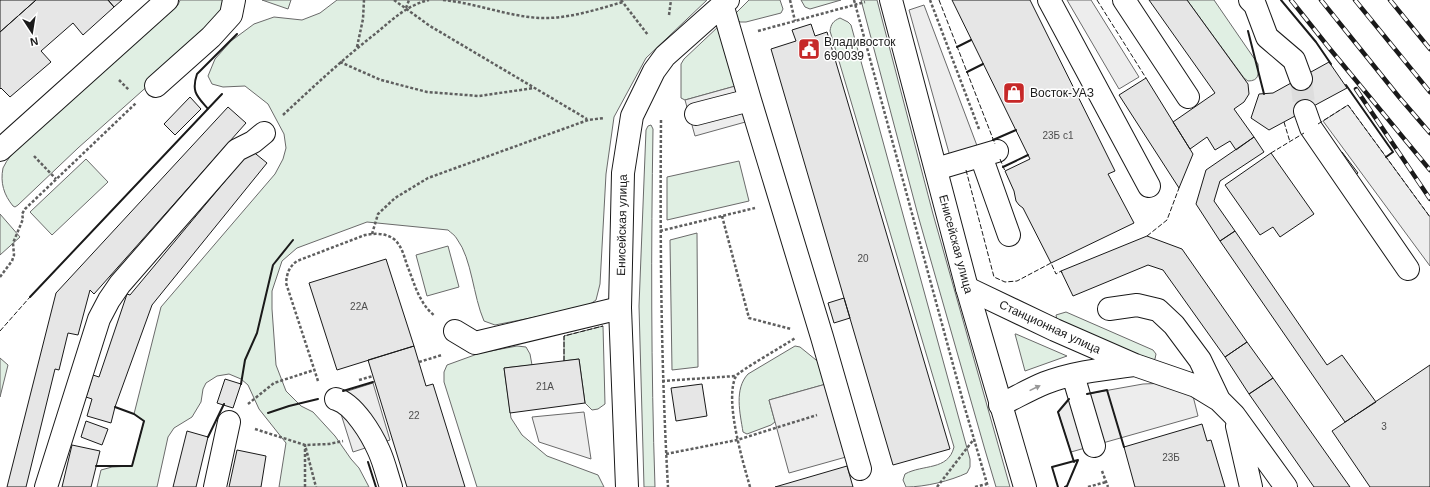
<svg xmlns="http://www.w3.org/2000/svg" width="1430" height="487" viewBox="0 0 1430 487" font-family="Helvetica,sans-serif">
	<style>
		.green { fill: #e0efe3; stroke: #6a6a6a }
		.parking { fill: #ededed; stroke: #6a6a6a }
		.building { fill: #e6e6e6; stroke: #1a1a1a }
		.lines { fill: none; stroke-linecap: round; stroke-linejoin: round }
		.minor-tunnel { stroke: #ddd; stroke-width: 22; stroke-dasharray: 22 11; stroke-linecap: butt }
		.minor-casing { stroke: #1a1a1a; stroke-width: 24 }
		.major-casing { stroke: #1a1a1a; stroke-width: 24 }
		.path { stroke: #5f5f5f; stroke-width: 2.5; stroke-dasharray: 3 2; stroke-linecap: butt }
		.minor { stroke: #fff; stroke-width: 22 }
		.major { stroke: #fff; stroke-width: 22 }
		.rail-casing { stroke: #1a1a1a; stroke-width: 4.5 }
		.rail { stroke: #fff; stroke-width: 3; stroke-dasharray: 9; stroke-linecap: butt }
		.fence { stroke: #1a1a1a; stroke-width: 1; stroke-dasharray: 5 2; stroke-linecap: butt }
		.wall { stroke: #1a1a1a; stroke-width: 2 }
		.oneway { fill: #989898 }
		.labels { text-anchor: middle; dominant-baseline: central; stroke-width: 3; stroke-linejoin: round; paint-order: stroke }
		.number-label { font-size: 10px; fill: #4d4d4d }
		.poi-label { font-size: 12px; fill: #1a1a1a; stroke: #fff; text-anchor: start }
		.street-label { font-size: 12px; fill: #1a1a1a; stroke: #fff }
	</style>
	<rect width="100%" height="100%" fill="#fff"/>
	<!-- green -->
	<path class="green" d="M180 0H227V8L151 83 78 148 18 205 15 207 13 206C4 195 0 183 3 168 11 150 33 134 46 121 89 81 134 43 178 5Z
		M262 0H291L288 9Z
		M337 0H707L646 58 614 117 606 174 600 284 596 300 586 307 495 325 484 321C473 296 472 259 457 239 455 235 451 233 448 230L367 222 297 248 282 261 272 291V309L276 365 286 391 301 406 313 412 335 436 351 459 359 468 369 487H279L286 443 259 409 248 385 241 379 229 374 217 376 206 383 203 389 201 402 192 417 174 428 168 437 157 487H97L101 470 112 467 132 466 144 421 134 414 161 307 275 174 283 159 286 148 284 134 268 104 245 86 223 87 212 84 208 76 215 59 231 41 254 24 274 17 302 20 320 13Z
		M749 0H780L783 9 781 13 746 22H740L736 18 735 14Z
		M801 0H841L810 9 805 7Z
		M861 0H877L933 214 1010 487H996L985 450 919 219Z
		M1187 0H1214L1258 64C1259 74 1259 81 1248 81L1244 78Z
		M840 18 848 22 851 25 970 459V467L967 473C950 481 925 487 906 487L903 480 905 474C923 464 948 471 954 447L830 31C831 24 833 21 840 18Z
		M720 25 739 85 685 100 681 98V64L684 59Z
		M651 125 653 129C651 248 651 368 655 487H644L639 306 646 130 648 126Z
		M86 159 108 182 52 235 30 212Z
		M739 161 749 201 667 220V177Z
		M0 214 20 237 0 255Z
		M697 233 698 367 672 370 670 240Z
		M448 246 459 287 427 296 416 255Z
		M1066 312 1153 350 1156 354 1155 359 1152 361 1057 320 1056 315Z
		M603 326 605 404 598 409 592 410 585 403 579 359 564 361V336Z
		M1015 334H1016L1067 356 1025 371Z
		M517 346 526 347 530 354 532 365 504 368 511 418 522 435 547 456 598 475 604 487H477L444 382V372L447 365 480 353Z
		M795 346 800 347 821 364 826 384 769 400 775 422 771 425 747 434 743 432C740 413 734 389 748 374Z
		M0 358 8 365 0 397Z"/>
	<!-- parking -->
	<path class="parking" d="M1067 0H1091L1139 77 1119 89Z
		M924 5 979 151 951 160 909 10Z
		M739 85 749 121 695 136 685 100Z
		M1348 105 1430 217V266L1323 121Z
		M373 383 390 440 353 452 335 395Z
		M1168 383 1193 396 1198 416 1071 452 1058 412 1069 399 1087 394 1143 384Z
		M826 384 846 457 789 473 769 400Z
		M584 412 591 459 539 442 532 417Z"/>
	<!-- building -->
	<path class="building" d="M0 0H36L0 32Z
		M36 0H108L114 7 83 35 73 23 41 51 51 62 10 97 1 88 0 89V32Z
		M108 0H122L114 7Z
		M952 0H1030L1115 171 1108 174 1134 223 1051 263 1023 208 1019 205 1016 201 1014 191 1005 171 1030 159Z
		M1149 0H1187L1248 84 1249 94 1244 102 1234 109 1254 137 1236 150 1230 141 1215 150 1207 137 1190 149 1173 122 1215 93Z
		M811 24 815 36 827 32 950 449 893 465 771 49 796 41 792 30Z
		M1329 62 1347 88 1269 130 1251 118 1259 94 1273 93Z
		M1146 78 1193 154 1179 188 1119 95Z
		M190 97 201 109 175 135 164 124Z
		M228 107 246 123 94 294 90 290 78 335 68 333 59 370 55 369 26 487H7L56 293Z
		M1254 137 1264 152 1220 181 1214 201 1235 231 1220 241 1196 204 1206 170Z
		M251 150 267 163 152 305 115 407 111 423 87 416 92 399 86 397 93 375 99 377 127 294 130 295Z
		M1342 152 1358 173 1349 179 1334 159Z
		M1271 153 1314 214 1280 237 1273 227 1260 235 1225 185Z
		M1235 231 1327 365 1342 355 1376 402 1345 422 1220 241Z
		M1147 236 1182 249 1247 342 1225 357 1163 270 1148 265 1073 296 1061 271Z
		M386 259 414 346 337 370 309 283Z
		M844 298 850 318 834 323 828 303Z
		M1247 342 1273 378 1249 394 1225 357Z
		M414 346 426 386 433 384 465 487H407L368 360Z
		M579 359 585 403 510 413 504 368Z
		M1430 365V487H1370L1332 431Z
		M1273 378 1350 487H1314L1249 394Z
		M225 379 241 384 233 408 217 403Z
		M702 384 707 416 676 421 671 388Z
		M86 421 108 429 102 445 81 437Z
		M1202 424 1207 441 1211 440 1225 487H1135L1124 447Z
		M187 431 208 437 196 487H173Z
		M72 445 100 451 91 487H62Z
		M237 450 266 456 261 487H229Z
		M847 466 853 487H775Z"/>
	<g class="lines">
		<!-- minor-tunnel -->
		<path class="minor-tunnel" d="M1301 79 1305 111"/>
		<!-- minor casing -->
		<g class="minor-casing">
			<path id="minor" d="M1049 0 1149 186
				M1124 0 1188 97
				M1250 0 1255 5 1267 37 1294 60 1301 79
				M722 4 750 100 822 337 860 469
				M156 86 211 37 231 15 234 0
				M1305 111 1311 128 1408 269
				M696 114 750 100
				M0 150 167 0
				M981 156 1009 235
				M936 169 997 151
				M967 288 1055 330 1135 365 1196 386 1219 400 1234 415 1286 487
				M1109 309 1137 305 1158 310 1174 325 1200 360 1219 400
				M455 331 475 343 620 308
				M1073 375 1094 446
				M336 399C354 404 372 435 379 451 384 462 387 475 391 487
				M1000 405C1015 398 1030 389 1045 383 1074 372 1104 369 1134 365
				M1237 426 1251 487
				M46 487 99 319 109 300 120 284 237 150 253 142 264 133
				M215 487 229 422
				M627 487 620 308 623 173 632 116 654 71 665 56 728 0"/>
		</g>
		<!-- major casing -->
		<g class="major-casing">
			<path id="major" d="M891 0 967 288 1025 487"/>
		</g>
		<!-- path -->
		<path class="path" d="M394 0 430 26 587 119
			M443 0C475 3 507 16 539 18 568 19 595 10 623 2
			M621 0 648 35
			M790 0 795 21
			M854 0 964 405 988 487
			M930 0 979 129
			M406 8 409 0
			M669 15 671 0
			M758 31 865 2
			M357 47 363 19 364 0
			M340 62 381 80 427 92 479 96 534 88
			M119 80 129 90
			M283 115C313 87 343 59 375 34 392 20 407 5 429 0
			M661 120C660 242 661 365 668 487
			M34 156 56 179
			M722 216 749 318 791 329
			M660 231 755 208
			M372 234 378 214 395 198 428 178 588 120 604 118
			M0 277 12 261 14 255 13 243 23 219 22 214 25 209 136 103
			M419 362 442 355
			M359 380 373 376
			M318 381 286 283C287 273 289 267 297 261L365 235C375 233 387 233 395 240 402 247 404 256 407 265 414 282 419 304 435 316
			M662 381 736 376
			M248 404 274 383 314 370
			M255 429 305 445 329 444 343 441
			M666 454 737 440 817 415
			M1102 471 1108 487
			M305 487V445L316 487
			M750 487C743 462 724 400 736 376 739 371 787 344 795 338
			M937 487 974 439
			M975 487 987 484
			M1088 487 1106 482"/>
		<!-- minor -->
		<use href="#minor" class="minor"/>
		<!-- major -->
		<use href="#major" class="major"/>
		<!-- rail casing -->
		<g class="rail-casing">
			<path id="rail" d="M1291 0 1330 49 1430 170
				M1321 0 1399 97 1430 133
				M1355 0 1430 92
				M1390 0 1430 49
				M1356 89 1430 199"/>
		</g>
		<!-- rail -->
		<use href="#rail" class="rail"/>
		<!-- fence -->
		<path class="fence" d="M939 0 995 144
			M1097 0 1146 78
			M1284 122 1290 142
			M1318 124 1348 105 1430 217
			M1271 153 1304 133
			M1000 159 1005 171
			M966 170 994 277 1005 282 1017 281 1051 263 1056 274 1061 271 1062 273
			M1147 236 1167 220 1179 188
			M0 331 30 297
			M564 361V336L603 326"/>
		<!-- wall -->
		<path class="wall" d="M1281 0 1316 42 1331 64
			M1248 31 1264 94
			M957 47 971 40
			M967 72 983 64
			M1346 85 1393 152 1386 157
			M208 109C197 96 191 92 197 74L237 34
			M993 140 1016 130
			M1003 167 1028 155
			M30 297 222 94
			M241 384 245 360 257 333 273 265 293 240
			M343 391 373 382
			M1087 394 1107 390 1124 447
			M1069 399 1058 412 1074 462
			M268 413 289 406 318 399
			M208 437 224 404
			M368 462 376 487
			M96 466H132L144 421 134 414 115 407
			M1058 487 1052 467 1078 460 1067 486 1065 487"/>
	</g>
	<!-- one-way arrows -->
	<defs><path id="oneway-solid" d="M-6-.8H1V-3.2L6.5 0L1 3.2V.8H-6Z"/></defs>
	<use class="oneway" href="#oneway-solid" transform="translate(1035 388) rotate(-26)"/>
	<!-- icons -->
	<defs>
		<g id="civic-square" transform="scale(1.15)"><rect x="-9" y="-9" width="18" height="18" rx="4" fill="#c62828" stroke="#fff"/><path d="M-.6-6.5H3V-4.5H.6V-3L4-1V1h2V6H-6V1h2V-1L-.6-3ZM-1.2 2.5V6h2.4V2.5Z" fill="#fff"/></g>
		<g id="shop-square" transform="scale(1.15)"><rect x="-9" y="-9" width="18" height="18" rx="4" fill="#c62828" stroke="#fff"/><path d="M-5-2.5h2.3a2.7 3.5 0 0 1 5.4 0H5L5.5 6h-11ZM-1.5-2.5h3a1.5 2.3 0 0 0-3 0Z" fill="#fff"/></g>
	</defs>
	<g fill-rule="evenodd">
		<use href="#civic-square" x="809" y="49"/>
		<use href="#shop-square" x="1014" y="93"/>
	</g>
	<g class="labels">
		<!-- number labels -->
		<g class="number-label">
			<text x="1058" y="135">23Б с1</text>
			<text x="863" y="258">20</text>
			<text x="359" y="306">22А</text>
			<text x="545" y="386">21А</text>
			<text x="414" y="415">22</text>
			<text x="1384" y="426">3</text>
			<text x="1171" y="457">23Б</text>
		</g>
		<!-- poi labels -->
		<g class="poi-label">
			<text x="824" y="42">Владивосток<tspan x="824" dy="14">690039</tspan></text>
			<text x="1030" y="93">Восток-УАЗ</text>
		</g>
		<!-- street labels -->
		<g class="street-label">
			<text transform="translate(622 225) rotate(-89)">Енисейская улица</text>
			<text transform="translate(956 244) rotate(75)">Енисейская улица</text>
			<text transform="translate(1050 327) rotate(25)">Станционная улица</text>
		</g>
	</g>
	<!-- north arrow -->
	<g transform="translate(32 32) rotate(168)" stroke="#ffffff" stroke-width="3" paint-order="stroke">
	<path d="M0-3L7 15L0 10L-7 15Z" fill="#1a1a1a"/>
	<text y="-6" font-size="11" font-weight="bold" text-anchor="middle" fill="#1a1a1a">N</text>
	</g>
</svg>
